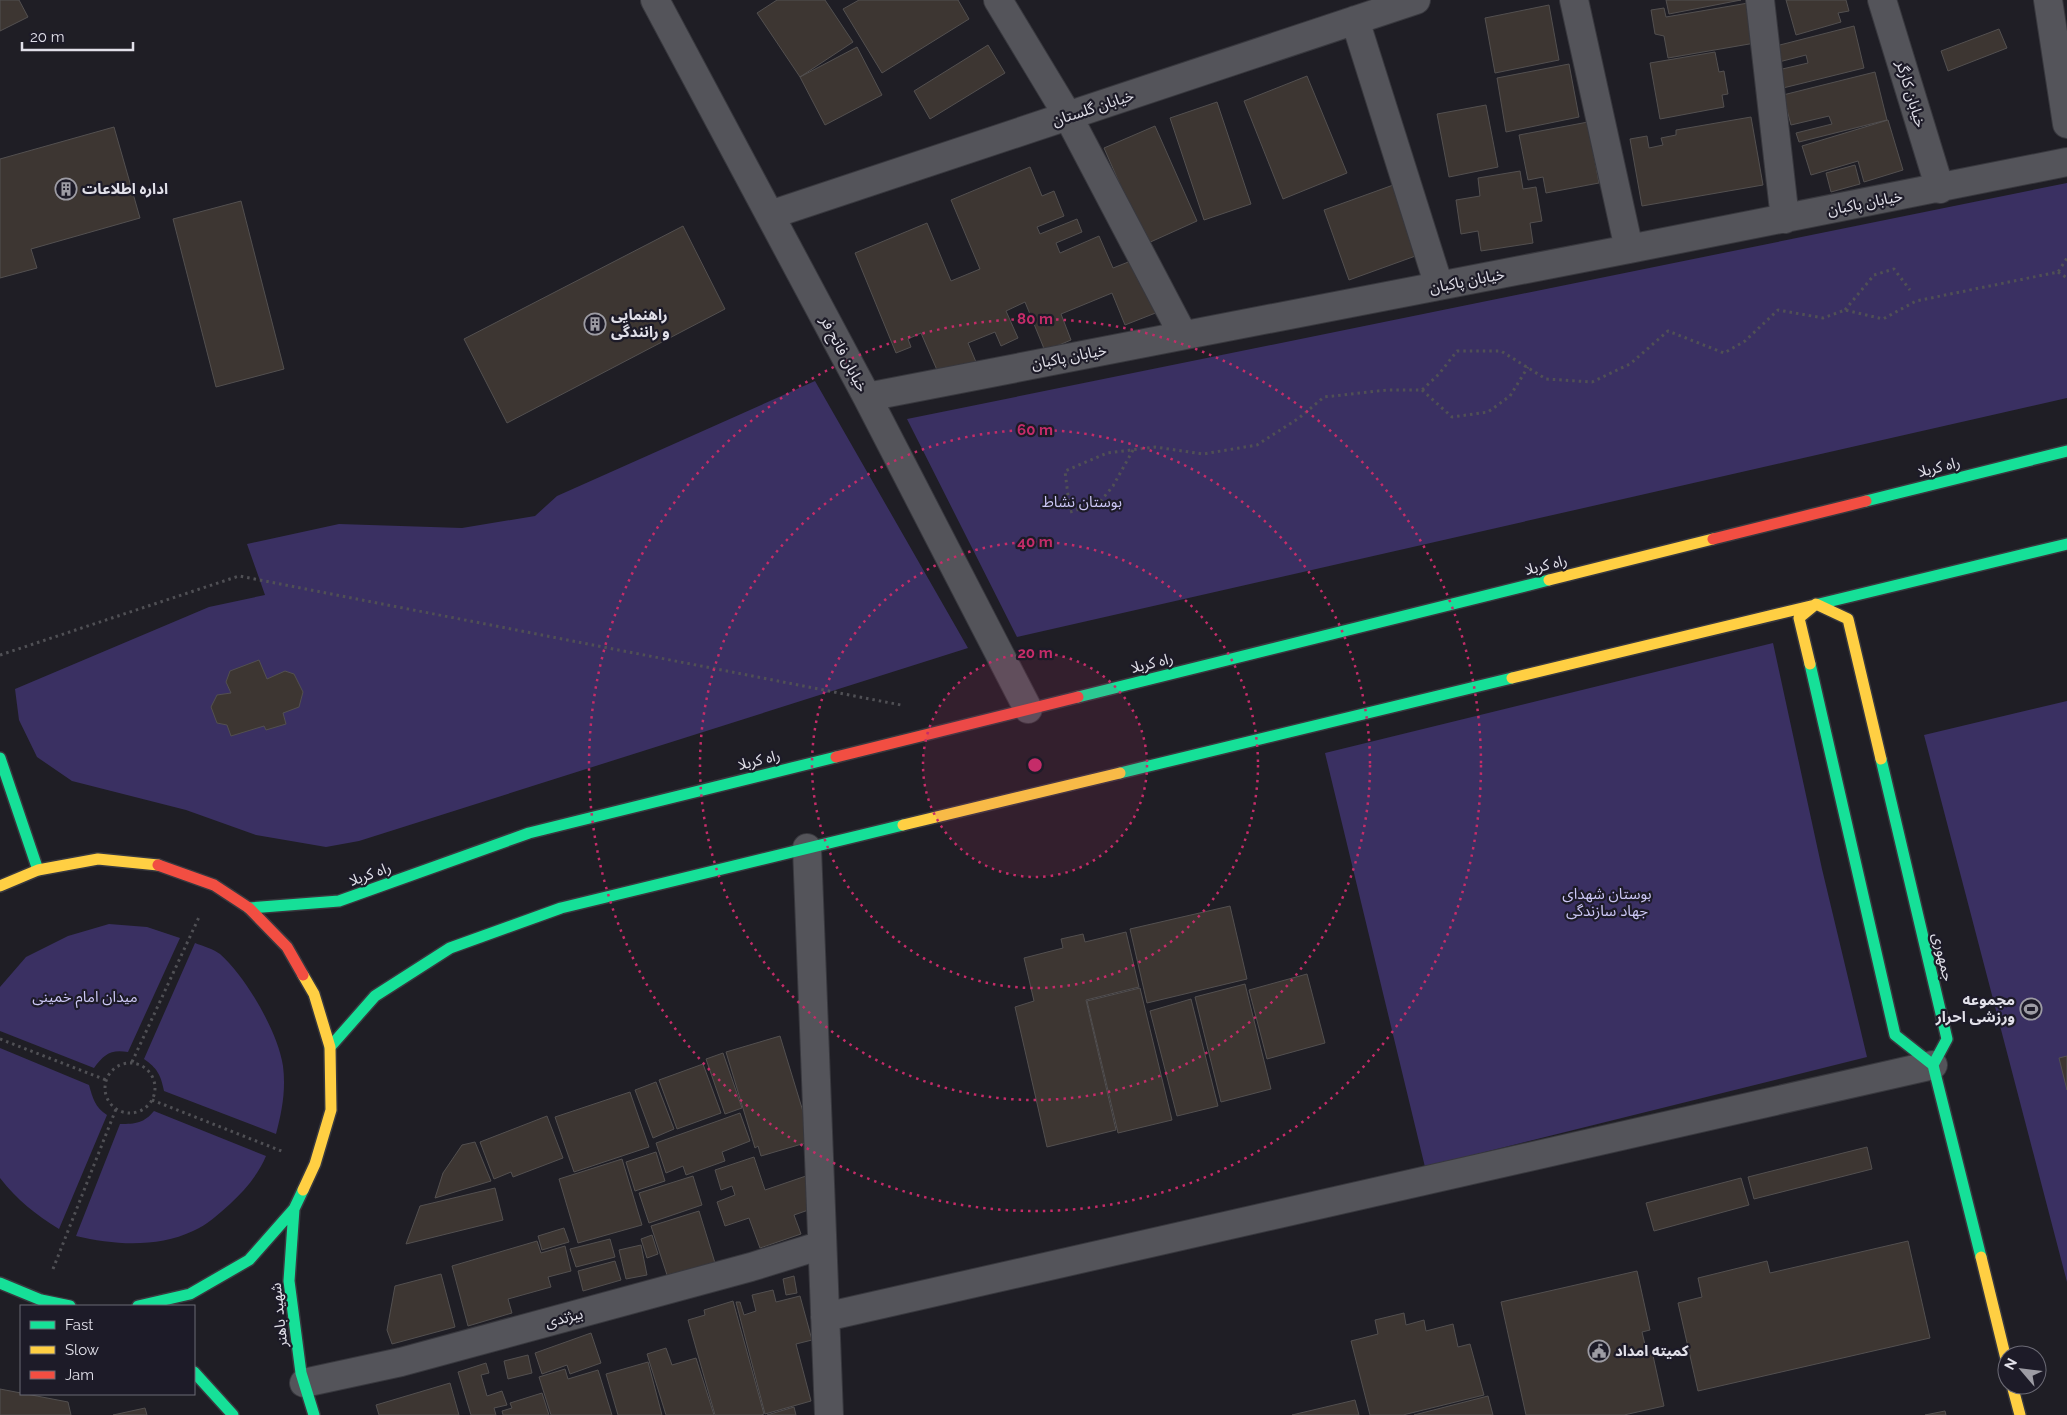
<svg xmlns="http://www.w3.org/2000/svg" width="2067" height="1415" viewBox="0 0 2067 1415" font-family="Raleway,'Noto Sans Arabic',sans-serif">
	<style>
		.green { fill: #3a3062 }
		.building { fill: #3d3632; stroke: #535050 }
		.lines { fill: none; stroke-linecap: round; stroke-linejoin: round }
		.street-casing { stroke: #38383e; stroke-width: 30 }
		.fast-casing { stroke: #38383e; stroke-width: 14 }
		.slow-casing { stroke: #38383e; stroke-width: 14 }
		.jam-casing { stroke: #38383e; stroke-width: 14 }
		.path { stroke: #505055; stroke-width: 3; stroke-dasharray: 2.5 4; stroke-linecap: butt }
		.street { stroke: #54545a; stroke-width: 28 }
		.fast { stroke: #16e098; stroke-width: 11 }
		.slow { stroke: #ffcf43; stroke-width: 11 }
		.jam { stroke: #f24e42; stroke-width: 11 }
		.ring { fill: none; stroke: #c52c69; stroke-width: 2.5; stroke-dasharray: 2.5 5 }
		.labels { text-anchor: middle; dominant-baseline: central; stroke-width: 4.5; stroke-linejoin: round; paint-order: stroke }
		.street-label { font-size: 15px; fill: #e1e0e9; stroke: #1d1b28 }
		.poi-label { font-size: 15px; font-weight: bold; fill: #e1e0e9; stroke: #1d1b28; text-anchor: start }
		.park-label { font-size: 15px; fill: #ccc7f5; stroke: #1d1b28 }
		.centre { fill: #c52c69; stroke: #1d1b28; stroke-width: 2.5 }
		.ring-label { font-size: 15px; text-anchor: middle; font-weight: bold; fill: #c52c69; stroke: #1d1b28; stroke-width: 4.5; stroke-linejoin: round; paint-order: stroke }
	</style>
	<rect width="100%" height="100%" fill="#1f1e25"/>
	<!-- green -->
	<path class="green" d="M2067 183V398L1017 637 907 419Z
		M815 381 968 648 359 841 326 847 256 835 186 810 72 781 37 757 19 720 15 689 209 607 265 595 247 544 339 524 462 528 535 516 557 496Z
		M1773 643 1822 869 1867 1057 1425 1167 1325 753Z
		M2067 701V1282L1924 735Z
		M109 924 147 927 180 938 128 1052C111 1049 104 1054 94 1068L0 1031V987L26 957 68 936Z
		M195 943C203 946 213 949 220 954 246 977 278 1032 283 1066 286 1090 282 1111 276 1134L164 1091C161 1075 157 1068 144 1059Z
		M0 1048 89 1085C93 1099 95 1107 107 1115L59 1229C35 1214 18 1201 0 1178Z
		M154 1111 266 1156C258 1175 245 1190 230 1204 219 1214 207 1225 193 1231 157 1248 114 1245 76 1236L120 1124C136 1124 144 1123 154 1111Z"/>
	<!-- building -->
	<path class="building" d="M0 0H19L28 17 0 31Z
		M777 0H825L853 42 800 77 757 13Z
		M859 0H958L969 19 882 73 843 9Z
		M1666 0H1741L1669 14Z
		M1786 0H1846L1849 11 1838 13 1841 22 1796 35Z
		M1754 2 1761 42 1668 58 1664 36 1655 34 1651 10 1664 8 1666 17Z
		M1549 5 1559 60 1495 73 1485 18Z
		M1854 26 1864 68 1783 88 1778 70 1808 63 1806 55 1775 63 1772 47Z
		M1999 29 2007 48 1948 71 1941 51Z
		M988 45 1005 73 930 119 914 91Z
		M857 47 882 95 825 125 800 77Z
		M1715 52 1719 72 1724 71 1728 94 1722 95 1724 107 1660 119 1650 63Z
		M1569 64 1579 117 1506 132 1497 78Z
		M1875 72 1887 120 1799 142 1796 133 1832 124 1829 116 1791 125 1783 95Z
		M1307 76 1347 173 1283 199 1244 101Z
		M1217 102 1251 204 1204 220 1170 118Z
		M1486 105 1498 167 1449 177 1437 114Z
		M1751 117 1763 185 1642 206 1630 139 1647 136 1649 148 1663 145 1661 138 1676 135V130Z
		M1888 120 1903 170 1864 182 1858 161 1811 175 1802 146Z
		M1588 122 1599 183 1546 193 1543 177 1528 180 1519 135Z
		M1155 126 1197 221 1146 244 1104 148Z
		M114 127 140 218 31 249 37 268 0 278V159Z
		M1855 165 1860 184 1831 192 1826 173Z
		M1030 167 1042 196 1054 191 1064 216 1037 227 1040 234 1077 219 1082 232 1056 243 1060 253 1099 236 1113 268 1136 259 1158 312 1125 325 1112 293 1061 314 1071 340 1045 351 1025 302 1006 311 1018 338 1001 346 995 332 968 343 976 362 940 377 921 333 908 339 911 347 896 353 855 253 927 223 951 281 980 269 951 200Z
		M1520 171 1523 189 1536 187 1542 221 1530 223 1533 243 1481 251 1478 231 1461 234 1456 200 1480 196 1478 178Z
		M1396 184 1421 254 1349 280 1324 210Z
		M241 201 284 369 216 387 173 219Z
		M683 226 725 309 507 423 464 339Z
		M259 660 267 679 285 671 294 674 303 692 299 707 283 713 286 724 266 730 264 726 231 736 227 725 217 723 211 707 217 695 231 693 226 682 230 671Z
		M1230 906 1247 979 1147 1003 1130 929Z
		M1126 932 1139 987 1086 1000 1116 1130 1047 1147 1015 1007 1034 1001 1024 958 1063 948 1061 939 1083 934 1085 942Z
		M1307 974 1325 1043 1267 1059 1249 990Z
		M1245 984 1271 1089 1221 1102 1195 997Z
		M1140 988 1172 1120 1118 1133 1087 1001Z
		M1191 999 1218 1106 1177 1116 1150 1011Z
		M780 1036 812 1141 761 1156 758 1146 755 1148 726 1052Z
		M723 1053 742 1108 725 1114 706 1059Z
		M2067 1056V1090L2059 1058Z
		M703 1064 721 1113 677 1129 659 1080Z
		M656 1082 674 1129 653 1138 635 1090Z
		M630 1092 649 1147 574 1172 555 1117Z
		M740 1113 750 1141 722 1152 725 1161 686 1175 683 1166 666 1173 656 1143Z
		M547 1116 563 1158 513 1177 511 1172 494 1179 480 1142Z
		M475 1142 491 1181 435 1198 443 1173 462 1145Z
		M1867 1147 1872 1169 1754 1199 1748 1177Z
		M656 1152 665 1181 635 1191 626 1162Z
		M754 1157 765 1190 806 1176 817 1207 794 1215 801 1234 760 1248 749 1218 725 1226 717 1202 735 1195 732 1186 721 1190 715 1170Z
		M622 1159 642 1225 578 1243 559 1179Z
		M693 1176 702 1205 649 1223 639 1193Z
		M1741 1178 1749 1205 1654 1231 1646 1203Z
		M495 1188 503 1220 406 1244 420 1206Z
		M699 1211 715 1263 668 1278 651 1226Z
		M564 1228 569 1242 542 1250 538 1236Z
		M652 1235 658 1254 647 1258 641 1239Z
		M610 1239 615 1257 576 1267 570 1249Z
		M537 1241 541 1253 565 1246 571 1271 548 1277 551 1287 508 1299 512 1313 468 1326 452 1266Z
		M1908 1241 1930 1338 1698 1391 1678 1303 1702 1297 1698 1278 1767 1261 1770 1273Z
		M641 1245 647 1275 626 1279 619 1250Z
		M615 1261 621 1280 583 1291 578 1271Z
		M1637 1271 1650 1330 1642 1332 1647 1353 1652 1351 1664 1406 1624 1415H1526L1501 1302Z
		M441 1274 455 1327 392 1344 387 1330 395 1286Z
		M794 1276 797 1293 786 1295 783 1279Z
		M773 1290 776 1302 800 1296 812 1340 796 1344 811 1401 765 1414 736 1302H740L744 1315 756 1311 752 1295Z
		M733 1301 764 1414 761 1415H715L688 1320 705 1315 704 1310Z
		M1404 1313 1406 1325 1424 1320 1426 1331 1453 1324 1458 1347 1470 1344 1484 1395 1403 1415H1370L1351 1341 1378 1334 1375 1320Z
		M591 1333 601 1363 570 1374 567 1365 542 1374 535 1353Z
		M666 1348 672 1365 696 1358 714 1415H666L647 1354Z
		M528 1355 532 1373 508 1379 504 1361Z
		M648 1362 662 1415H618L606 1374Z
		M486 1363 489 1373 481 1375 487 1396 502 1391 507 1405 494 1408 496 1415H471L458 1372Z
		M565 1369 568 1379 598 1370 612 1415H551L539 1377Z
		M450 1383 459 1415H379L376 1405Z
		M0 1389 68 1402 71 1415H0Z
		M542 1393 549 1415H503L502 1411 512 1408 510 1403Z
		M1488 1396 1493 1415H1414Z
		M1355 1400 1359 1415H1292Z
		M794 1407 796 1415H767Z
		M145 1408 147 1415H113Z
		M1945 1411 1946 1415H1925Z"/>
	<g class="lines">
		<!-- street casing -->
		<g class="street-casing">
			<path id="street" d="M655 0 867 397 1028 709
				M998 0 1068 116 1183 335
				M1574 0 1629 249
				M1760 0 1785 219
				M1882 0 1940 189
				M2048 0 2067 124
				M1355 20 1439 286
				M770 215 1416 0
				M867 397 1629 249 2067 162
				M807 848 829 1415
				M825 1317 1933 1065
				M304 1383 401 1362 751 1267 822 1245"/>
		</g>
		<!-- fast casing -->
		<g class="fast-casing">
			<path id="fast" d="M1866 501 2067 451
				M1815 605 2067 544
				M1810 664 1895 1035 1933 1065
				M1078 697 1549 580
				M0 758 38 870
				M1881 759 1947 1039 1933 1065 1981 1257
				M1120 773 1512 678
				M249 908 339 901 529 833 836 757
				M330 1047 375 996 450 948 561 908 903 825
				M294 1209 289 1281 301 1373 314 1415
				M0 1283 41 1300 70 1306
				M138 1306 190 1294 249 1260 294 1209 303 1190
				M194 1372 233 1415"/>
		</g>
		<!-- slow casing -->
		<g class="slow-casing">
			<path id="slow" d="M1549 580 1713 539
				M1810 664 1799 618 1816 604 1848 619 1881 759
				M1512 678 1815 605
				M903 825 1120 773
				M0 886 38 870 98 859 158 865
				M303 1190 315 1164 331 1110 330 1047 314 994 303 975
				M1981 1257 2007 1363
				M2012 1385 2020 1415"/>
		</g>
		<!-- jam casing -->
		<g class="jam-casing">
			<path id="jam" d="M1713 539 1866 501
				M836 757 1078 697
				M158 865 214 885 249 908 287 947 303 975"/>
		</g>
		<!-- path -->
		<path class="path" d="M2058 272 2067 278
			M1845 310 1874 275 1894 269 1910 290
			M1422 390 1452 417 1488 412 1510 396 1528 367
			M1133 450 1113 486 1099 503 1070 512 1065 471 1107 453 1155 447 1203 454 1257 445 1299 418 1324 397 1387 390H1422L1439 374 1457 351H1501L1546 379 1592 382 1630 364 1668 331 1724 353 1745 341 1778 310 1823 318 1845 310 1883 319 1916 301 2058 272 2067 258
			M0 655 239 576 901 705
			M0 1039 106 1080
			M132 1062 200 915
			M105 1088a25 25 0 1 1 50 0a25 25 0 1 1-50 0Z
			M152 1100 284 1152
			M53 1269 116 1109"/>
		<!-- street -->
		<use href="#street" class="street"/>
		<!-- fast -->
		<use href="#fast" class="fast"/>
		<!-- slow -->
		<use href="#slow" class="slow"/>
		<!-- jam -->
		<use href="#jam" class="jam"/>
	</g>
	<!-- distance rings -->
	<circle cx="1035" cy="765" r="112" fill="#c52c69" fill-opacity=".12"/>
	<g class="ring">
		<circle cx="1035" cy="765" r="112"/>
		<circle cx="1035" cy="765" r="223"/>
		<circle cx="1035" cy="765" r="335"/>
		<circle cx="1035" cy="765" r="446"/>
	</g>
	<!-- icons -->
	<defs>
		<g id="building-ring" transform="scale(1.125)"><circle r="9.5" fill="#1d1b28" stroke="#9d9ca4" stroke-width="1.5"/><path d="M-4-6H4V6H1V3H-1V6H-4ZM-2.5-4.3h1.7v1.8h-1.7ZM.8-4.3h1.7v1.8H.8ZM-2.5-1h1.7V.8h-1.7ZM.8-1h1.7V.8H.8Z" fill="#9d9ca4"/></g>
		<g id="stadium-ring" transform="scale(1.125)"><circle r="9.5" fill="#1d1b28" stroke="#9d9ca4" stroke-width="1.5"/><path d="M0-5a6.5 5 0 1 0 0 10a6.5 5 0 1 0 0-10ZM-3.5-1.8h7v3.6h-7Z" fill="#9d9ca4"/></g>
		<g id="civic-ring" transform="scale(1.125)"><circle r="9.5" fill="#1d1b28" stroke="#9d9ca4" stroke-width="1.5"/><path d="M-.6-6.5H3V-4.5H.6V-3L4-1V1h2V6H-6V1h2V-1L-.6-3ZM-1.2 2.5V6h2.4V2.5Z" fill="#9d9ca4"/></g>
	</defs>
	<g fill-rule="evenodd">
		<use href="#building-ring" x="66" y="189"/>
		<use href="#building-ring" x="595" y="324"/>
		<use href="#stadium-ring" x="2031" y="1009"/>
		<use href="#civic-ring" x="1599" y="1351"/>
	</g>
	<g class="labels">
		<!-- street labels -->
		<g class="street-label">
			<text transform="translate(1911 94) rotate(73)">خیابان کارگر</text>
			<text transform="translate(1093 108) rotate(-18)">خیابان گلستان</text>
			<text transform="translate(1865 203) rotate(-11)">خیابان پاکبان</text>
			<text transform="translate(1467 281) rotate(-11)">خیابان پاکبان</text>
			<text transform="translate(844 354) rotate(62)">خیابان فاتح فر</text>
			<text transform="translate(1069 357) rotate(-11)">خیابان پاکبان</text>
			<text transform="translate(1939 467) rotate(-14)">راه کربلا</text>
			<text transform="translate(1546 565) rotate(-14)">راه کربلا</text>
			<text transform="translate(1152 663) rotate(-14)">راه کربلا</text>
			<text transform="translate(759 760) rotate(-14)">راه کربلا</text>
			<text transform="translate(370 874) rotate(-20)">راه کربلا</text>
			<text transform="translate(1943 957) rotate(77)">جمهوری</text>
			<text transform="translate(279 1315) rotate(-96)">شهید باهنر</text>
			<text transform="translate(564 1318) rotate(-15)">بیژندی</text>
		</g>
		<!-- poi labels -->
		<g class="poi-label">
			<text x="82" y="189">اداره اطلاعات</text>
			<text x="611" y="315">راهنمایی<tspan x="611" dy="17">و رانندگی</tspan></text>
			<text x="2015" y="1000" text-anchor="end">مجموعه<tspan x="2015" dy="17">ورزشی احرار</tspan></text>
			<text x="1615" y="1351">کمیته امداد</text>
		</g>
		<!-- park labels -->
		<g class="park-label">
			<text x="1082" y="502">بوستان نشاط</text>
			<text x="1607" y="894">بوستان شهدای<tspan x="1607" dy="17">جهاد سازندگی</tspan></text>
			<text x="85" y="997">میدان امام خمینی</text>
		</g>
	</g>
	<circle cx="1035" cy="765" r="8" class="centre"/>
	<g class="ring-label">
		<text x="1035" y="324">80 m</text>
		<text x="1035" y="435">60 m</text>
		<text x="1035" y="547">40 m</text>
		<text x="1035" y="658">20 m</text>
	</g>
	<!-- legend -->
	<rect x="20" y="1305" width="175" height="90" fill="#1d1b28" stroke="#6b6a75"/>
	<rect x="30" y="1321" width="25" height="8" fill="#16e098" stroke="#6b6a75"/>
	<text x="65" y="1330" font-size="15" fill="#e1e0e9">Fast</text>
	<rect x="30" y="1346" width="25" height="8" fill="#ffcf43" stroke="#6b6a75"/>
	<text x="65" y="1355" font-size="15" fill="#e1e0e9">Slow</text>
	<rect x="30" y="1371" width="25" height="8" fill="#f24e42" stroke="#6b6a75"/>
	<text x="65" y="1380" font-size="15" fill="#e1e0e9">Jam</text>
	<!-- north arrow -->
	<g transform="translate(2022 1370) rotate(298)"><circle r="24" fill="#1d1b28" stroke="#6b6a75"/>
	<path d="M0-4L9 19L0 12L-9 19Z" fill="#9d9ca4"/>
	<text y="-8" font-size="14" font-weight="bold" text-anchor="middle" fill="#e1e0e9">N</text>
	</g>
	<!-- scale -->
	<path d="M22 42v8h111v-8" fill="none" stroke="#e1e0e9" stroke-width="2.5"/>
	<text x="30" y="42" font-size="15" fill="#e1e0e9" stroke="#1d1b28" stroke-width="4" paint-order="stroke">20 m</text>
</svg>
